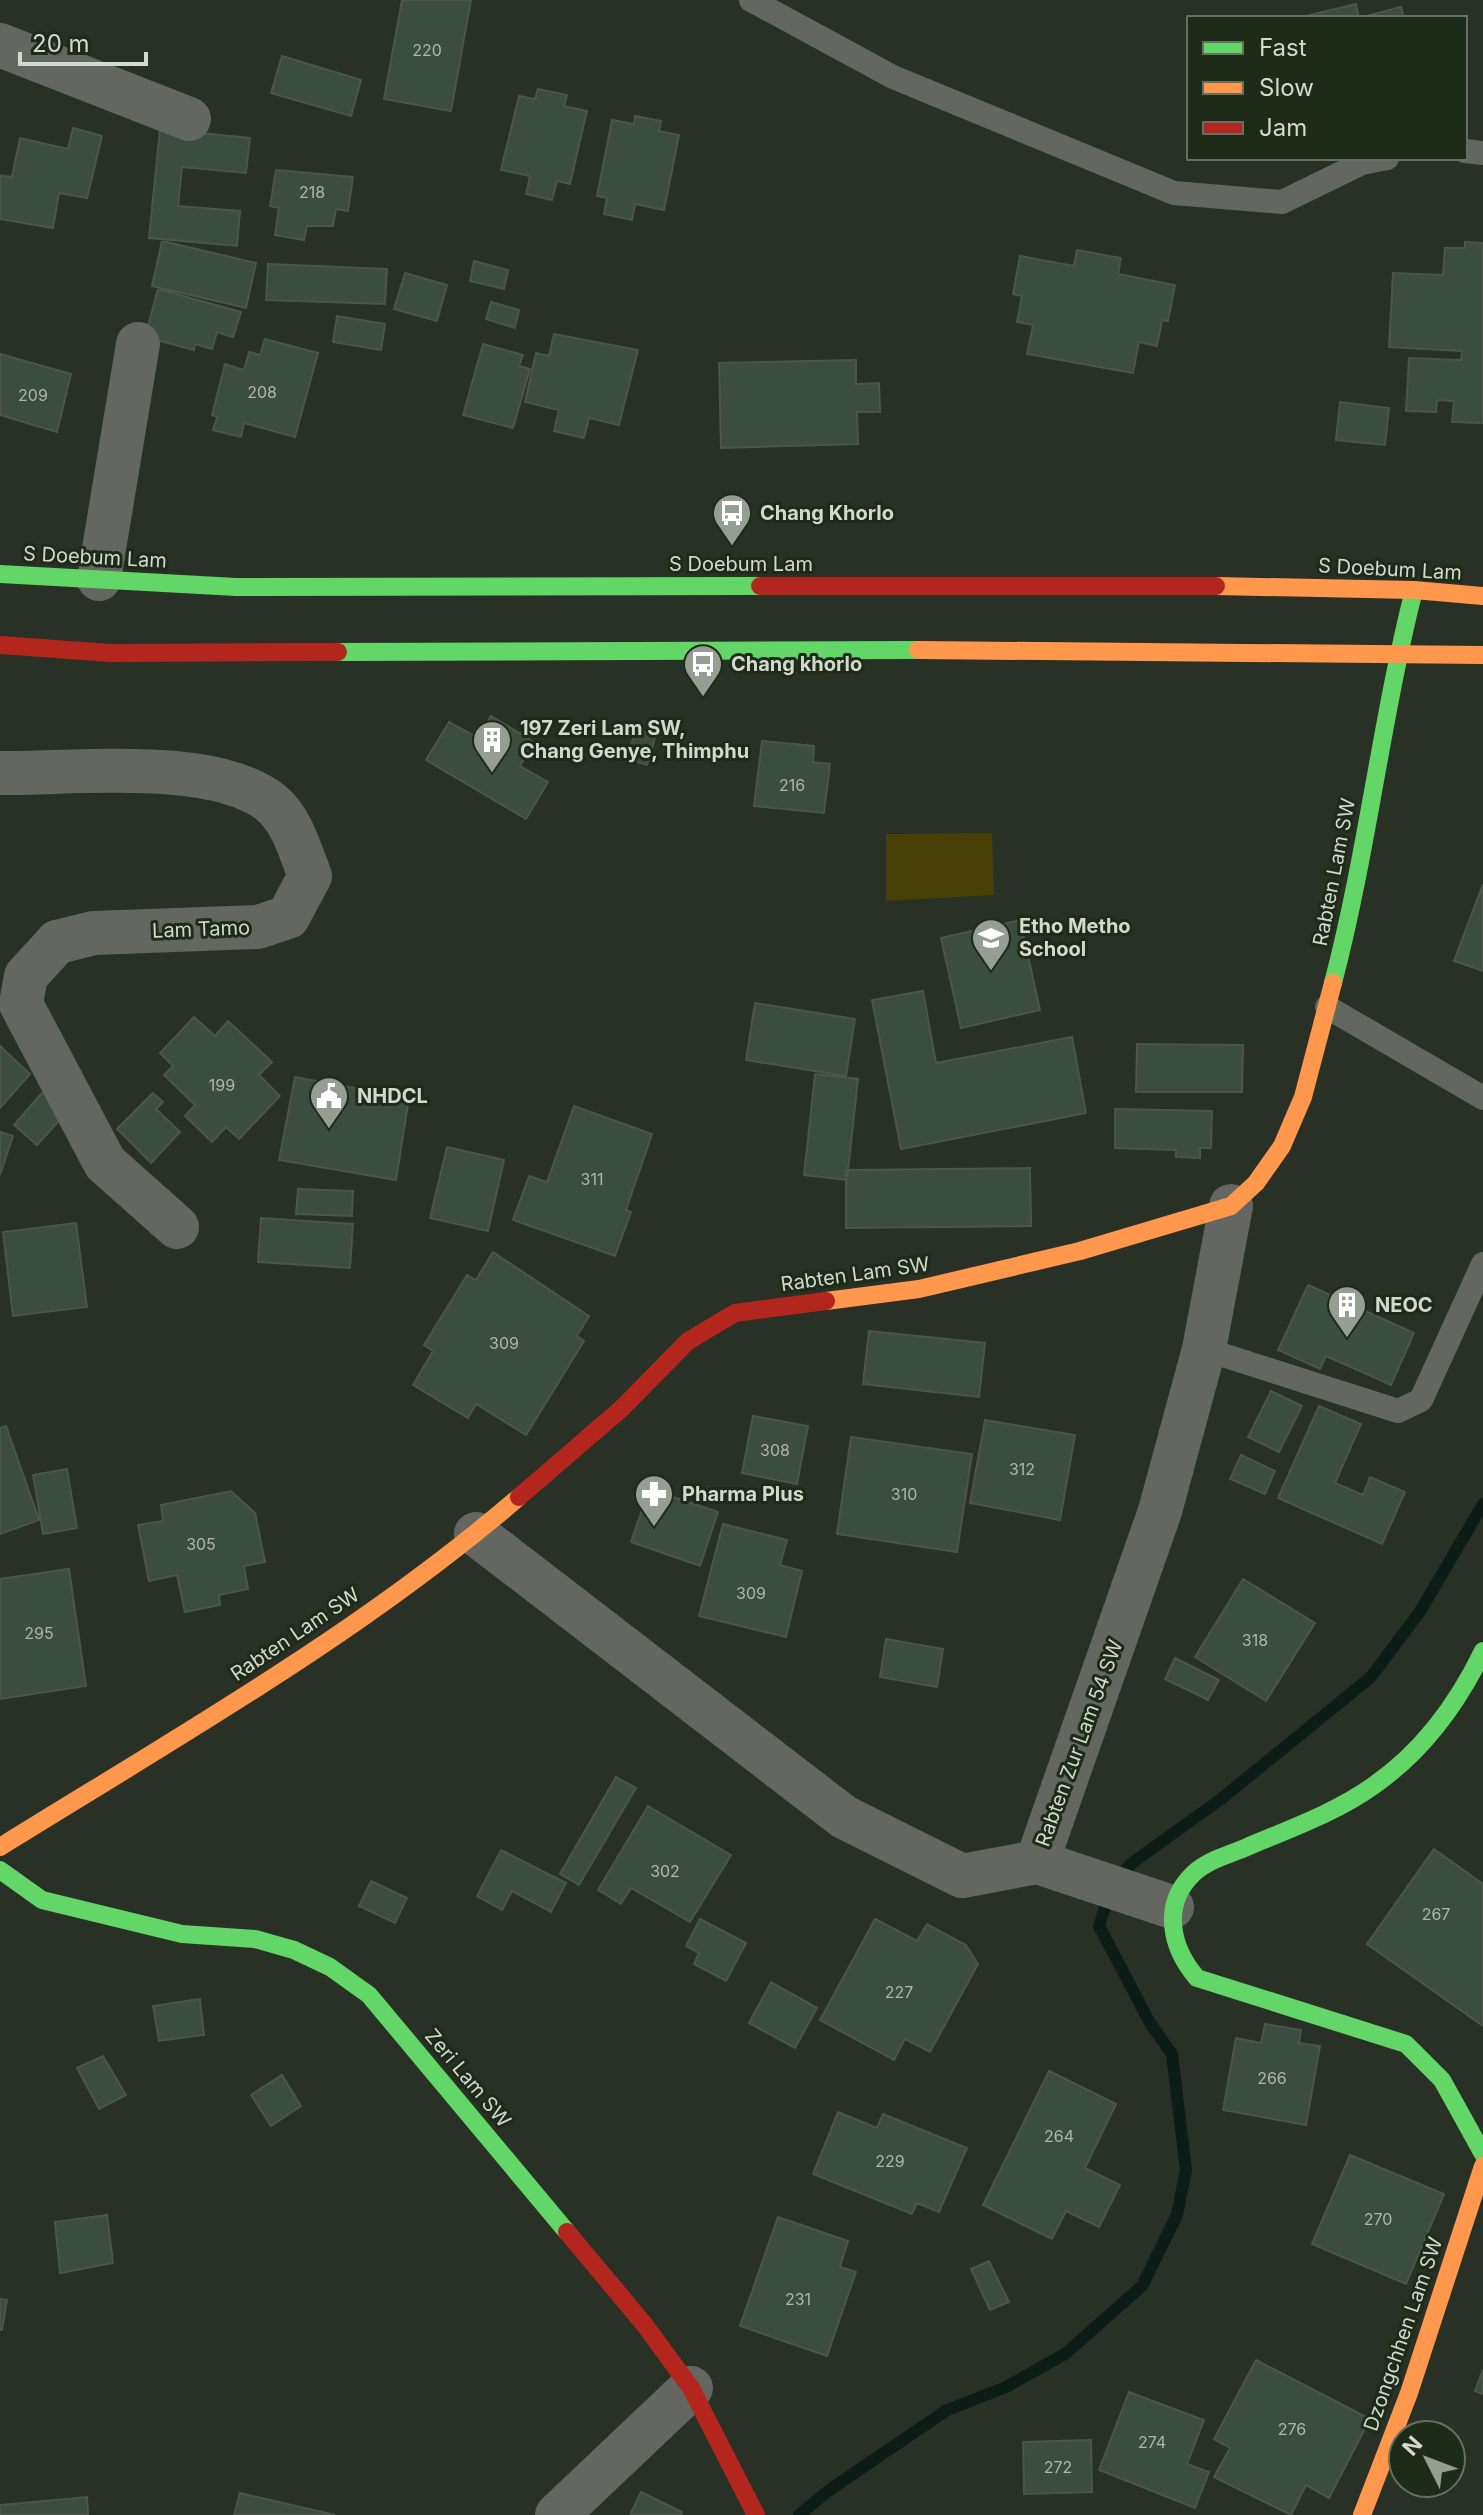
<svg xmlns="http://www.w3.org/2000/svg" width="1483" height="2515" viewBox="0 0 1483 2515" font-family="Inter,sans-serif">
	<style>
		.green { fill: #464006 }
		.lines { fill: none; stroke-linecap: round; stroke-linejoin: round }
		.stream { stroke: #0c1c17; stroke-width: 12 }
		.building { fill: #3b4d40; stroke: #4c544c; stroke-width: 2 }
		.lane { stroke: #646662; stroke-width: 24 }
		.street { stroke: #646662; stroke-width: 44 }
		.fast { stroke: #63d668; stroke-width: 18 }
		.slow { stroke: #ff974d; stroke-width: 18 }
		.jam { stroke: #b3261e; stroke-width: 18 }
		.labels { text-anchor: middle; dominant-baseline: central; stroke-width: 6; stroke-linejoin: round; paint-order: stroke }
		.number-label { font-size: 16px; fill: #acb7aa }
		.poi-label { font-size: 20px; font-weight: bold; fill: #d1dacd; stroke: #1d2b18; text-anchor: start }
		.street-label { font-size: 20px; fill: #d1dacd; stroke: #1d2b18 }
	</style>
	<rect width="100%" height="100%" fill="#293026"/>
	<!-- green -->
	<path class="green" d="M992 833 994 895 886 901V834Z"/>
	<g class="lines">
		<!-- stream -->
		<path class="stream" d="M1118 1879 1132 1863 1221 1799 1371 1677 1421 1610 1483 1504
			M799 2515 828 2491 947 2410 1006 2387 1065 2354 1142 2286 1177 2215 1186 2170 1172 2054 1150 2023 1099 1926 1109 1895"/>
	</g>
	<!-- building -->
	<path class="building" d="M402 0H471L451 111 384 99Z
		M1356 4 1359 18 1401 7 1404 18H1298Z
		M282 56 361 80 351 116 271 93Z
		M538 89 567 95 564 106 587 111 570 184 557 181 552 200 526 194 530 176 501 170 519 96 535 99Z
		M635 116 661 121 659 131 679 135 664 210 635 204 632 220 604 214 607 198 597 196 612 120 634 124Z
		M73 128 102 136 87 198 59 193 53 228 0 219V175L12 177 20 138 68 149Z
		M160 129 250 138 246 173 182 167 178 206 240 211 237 246 149 238Z
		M276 170 353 177 348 211 336 209 333 226H307L304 240 275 235 279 208 270 206Z
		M162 241 256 263 246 308 152 286Z
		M1465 242 1483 243V423L1452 422 1454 401 1437 400 1436 412 1406 411 1409 358 1461 360 1462 351 1389 347 1393 273 1443 275 1445 248H1465Z
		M1077 250 1121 258 1118 274 1175 285 1168 321 1162 320 1157 346 1139 342 1133 373 1027 354 1033 325 1017 322 1022 296 1013 294 1020 256 1074 266Z
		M474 261 508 270 504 289 470 281Z
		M268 264 387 269 385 304 266 300Z
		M405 273 447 285 437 321 394 309Z
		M158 289 241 312 233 337 217 332 212 349 195 344 194 350 145 337Z
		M491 302 519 310 515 328 486 319Z
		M337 316 385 324 381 350 333 342Z
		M554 334 638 350 619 425 589 418 584 438 554 431 559 410 525 402 536 353 549 356Z
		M265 339 318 353 295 437 244 423 241 437 213 430 217 417 212 415 225 364 244 370 249 352 260 355Z
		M483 344 523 355 519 366 530 369 513 428 463 415Z
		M0 354 71 374 57 432 0 415Z
		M856 360V384L879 383 880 412H857L858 444 721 448 719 363Z
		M1340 402 1389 408 1385 445 1336 440Z
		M491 716 534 742 520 766 548 782 526 819 426 760 449 722 478 738Z
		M636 729 656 735 647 765 627 759Z
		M762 741 814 746 813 762 830 764 824 813 754 806Z
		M1483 884V971L1454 961Z
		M1020 920 1040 1010 961 1028 941 938Z
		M923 991 936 1063 1072 1037 1086 1113 901 1149 872 1000Z
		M755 1003 855 1019 846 1076 746 1060Z
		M194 1017 215 1036 228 1021 272 1062 259 1075 280 1096 239 1139 226 1127 212 1142 185 1116 195 1105 164 1075 173 1066 160 1053Z
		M1137 1044 1243 1045 1242 1092H1136Z
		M0 1046 30 1074 0 1108Z
		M815 1074 858 1079 847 1180 804 1175Z
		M295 1077 409 1098 396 1180 279 1160Z
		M49 1085 73 1105 37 1145 14 1125Z
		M153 1093 163 1102 156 1109 180 1132 151 1163 117 1129Z
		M574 1106 652 1134 626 1210 631 1212 615 1256 513 1220 529 1176 547 1182Z
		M1115 1109 1212 1111 1211 1148H1200V1158L1176 1157V1150L1115 1148Z
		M0 1132 13 1136 0 1175Z
		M447 1147 504 1160 488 1231 430 1218Z
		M1030 1168 1031 1226 846 1228V1170Z
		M298 1189 353 1191 352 1216 296 1214Z
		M261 1218 353 1224 350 1268 258 1262Z
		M76 1223 87 1307 13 1316 3 1232Z
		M493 1252 589 1316 577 1336 584 1341 526 1435 476 1404 468 1418 413 1385 433 1351 424 1345 467 1275 476 1280Z
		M1308 1285 1414 1333 1391 1385 1326 1356 1320 1369 1278 1350Z
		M869 1331 985 1343 979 1397 863 1384Z
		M1271 1391 1302 1406 1279 1452 1248 1437Z
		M1319 1406 1361 1424 1335 1483 1363 1495 1370 1477 1405 1492 1382 1544 1278 1498Z
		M753 1416 808 1426 797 1484 742 1473Z
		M985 1420 1075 1435 1060 1520 970 1503Z
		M6 1426 39 1520 0 1534V1428Z
		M851 1437 972 1454 957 1552 837 1534Z
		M1241 1455 1275 1471 1265 1494 1230 1479Z
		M67 1469 77 1528 43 1534 33 1475Z
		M649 1489 718 1512 700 1566 631 1542Z
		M231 1491 255 1513 265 1562 244 1566 248 1589 219 1595 220 1605 185 1612 177 1575 149 1581 138 1525 163 1521 161 1505Z
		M723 1524 787 1540 780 1565 802 1571 786 1637 699 1616Z
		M69 1569 86 1686 0 1699V1579Z
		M1243 1579 1315 1623 1266 1701 1195 1657Z
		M886 1639 943 1649 937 1687 880 1677Z
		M1175 1658 1219 1680 1208 1700 1165 1679Z
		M616 1777 636 1788 579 1885 560 1874Z
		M648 1806 731 1855 690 1922 631 1888 621 1904 598 1890Z
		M1434 1849 1483 1884V2026L1367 1944Z
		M501 1850 566 1883 551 1912 512 1891 502 1910 477 1896Z
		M371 1881 407 1898 395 1923 359 1906Z
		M700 1919 746 1943 726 1981 694 1964 699 1953 686 1946Z
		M875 1919 917 1941 927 1924 966 1945 978 1964 930 2052 905 2039 894 2060 820 2020Z
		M771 1982 817 2008 795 2048 749 2023Z
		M200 1999 204 2035 159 2041 153 2006Z
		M1265 2024 1301 2030 1299 2043 1320 2046 1306 2125 1223 2110 1236 2038 1261 2043Z
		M103 2056 126 2095 99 2109 77 2068Z
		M1049 2071 1116 2104 1085 2168 1120 2185 1099 2227 1066 2211 1052 2239 983 2205Z
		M282 2075 301 2106 271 2126 251 2095Z
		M838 2112 877 2128 883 2114 967 2148 939 2212 917 2203 912 2214 813 2174Z
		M1350 2155 1444 2194 1406 2284 1312 2244Z
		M107 2215 113 2263 60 2273 55 2222Z
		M778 2217 848 2241 840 2267 856 2272 827 2356 740 2326Z
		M989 2261 1009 2302 990 2310 971 2269Z
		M0 2299 7 2300 2 2330H0Z
		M1256 2360 1370 2419 1329 2498 1306 2485 1291 2515 1214 2477 1230 2448 1214 2439Z
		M1483 2369V2394L1475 2391Z
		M1129 2392 1204 2420 1187 2464 1209 2472 1195 2508 1099 2470Z
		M1091 2440 1092 2492 1024 2494 1023 2442Z
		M641 2492 682 2512 681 2515H630Z
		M240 2493 335 2515H234Z
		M87 2497 88 2515H0V2505Z"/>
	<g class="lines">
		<!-- lane -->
		<path class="lane" d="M751 0 893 77 1174 193 1282 202 1362 163 1387 158
			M1465 151 1483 153
			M1327 1007 1483 1098
			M1204 1349 1398 1411 1421 1400 1483 1264"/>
		<!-- street -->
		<path class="street" d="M0 45 189 119
			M99 579 138 344
			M0 773C72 774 212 757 270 802 292 819 300 851 310 876L288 917 258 927 94 933 57 942 26 976 21 1004 105 1163 177 1227
			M476 1534 844 1817 962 1876 1037 1862 1160 1511 1204 1349 1231 1206
			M1037 1862 1172 1907
			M557 2515 691 2388"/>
		<!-- fast -->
		<path class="fast" d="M0 574 236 587 760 586
			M338 652 918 650
			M1333 983C1367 854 1381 720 1414 590
			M1483 1651C1457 1705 1422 1752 1373 1786 1335 1813 1289 1829 1247 1847 1229 1855 1207 1860 1193 1874 1161 1905 1171 1948 1197 1978L1406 2044 1442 2080 1483 2154
			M0 1870 42 1900 182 1934 255 1939 294 1950 330 1967 369 1995 567 2232"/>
		<!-- slow -->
		<path class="slow" d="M1216 586 1414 590 1483 596
			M918 650 1483 655
			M826 1301 919 1289 1080 1251 1231 1206 1256 1183 1282 1146 1303 1097 1333 983
			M0 1847C177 1737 361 1633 519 1497
			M1362 2515 1409 2393 1483 2166"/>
		<!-- jam -->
		<path class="jam" d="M760 586H1216
			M0 645 110 653 338 652
			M519 1497 621 1409 688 1341 735 1313 826 1301
			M567 2232 644 2324 691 2388 756 2515"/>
	</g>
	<!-- icons -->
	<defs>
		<g id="bus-pin" transform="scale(2)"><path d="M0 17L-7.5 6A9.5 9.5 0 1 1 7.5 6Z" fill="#969e93" stroke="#1d2b18"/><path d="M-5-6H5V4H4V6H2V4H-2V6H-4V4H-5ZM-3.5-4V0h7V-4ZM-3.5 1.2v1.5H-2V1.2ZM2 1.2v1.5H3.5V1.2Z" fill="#fff"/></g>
		<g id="building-pin" transform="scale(2)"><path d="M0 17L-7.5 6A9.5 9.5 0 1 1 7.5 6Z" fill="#969e93" stroke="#1d2b18"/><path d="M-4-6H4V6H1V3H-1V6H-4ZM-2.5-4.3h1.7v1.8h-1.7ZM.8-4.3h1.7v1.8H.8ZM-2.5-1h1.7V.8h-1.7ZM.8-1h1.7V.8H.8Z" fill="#fff"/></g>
		<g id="school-pin" transform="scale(2)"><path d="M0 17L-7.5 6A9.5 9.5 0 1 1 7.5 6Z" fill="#969e93" stroke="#1d2b18"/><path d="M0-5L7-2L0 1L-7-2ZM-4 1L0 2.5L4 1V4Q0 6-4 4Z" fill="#fff"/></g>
		<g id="civic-pin" transform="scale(2)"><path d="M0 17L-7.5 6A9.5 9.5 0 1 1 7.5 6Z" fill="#969e93" stroke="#1d2b18"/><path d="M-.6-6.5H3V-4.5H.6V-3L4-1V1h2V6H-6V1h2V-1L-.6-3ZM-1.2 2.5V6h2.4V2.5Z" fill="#fff"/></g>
		<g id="pharmacy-pin" transform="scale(2)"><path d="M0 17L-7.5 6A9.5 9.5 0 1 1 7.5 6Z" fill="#969e93" stroke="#1d2b18"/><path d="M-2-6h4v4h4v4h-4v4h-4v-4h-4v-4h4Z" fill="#fff"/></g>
	</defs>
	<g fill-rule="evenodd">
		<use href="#bus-pin" x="732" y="513"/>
		<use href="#bus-pin" x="703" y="664"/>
		<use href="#building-pin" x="492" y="740"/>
		<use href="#school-pin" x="991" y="938"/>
		<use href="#civic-pin" x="329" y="1096"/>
		<use href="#building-pin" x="1347" y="1305"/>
		<use href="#pharmacy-pin" x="654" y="1494"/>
	</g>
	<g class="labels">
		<!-- number labels -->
		<g class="number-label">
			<text x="427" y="50">220</text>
			<text x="312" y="192">218</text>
			<text x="262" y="392">208</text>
			<text x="33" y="395">209</text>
			<text x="792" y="785">216</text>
			<text x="222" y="1085">199</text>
			<text x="592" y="1179">311</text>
			<text x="504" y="1343">309</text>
			<text x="775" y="1450">308</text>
			<text x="1022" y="1469">312</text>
			<text x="904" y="1494">310</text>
			<text x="201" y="1544">305</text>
			<text x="751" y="1593">309</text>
			<text x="39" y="1633">295</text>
			<text x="1255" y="1640">318</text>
			<text x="665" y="1871">302</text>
			<text x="1436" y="1914">267</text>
			<text x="899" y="1992">227</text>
			<text x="1272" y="2078">266</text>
			<text x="1059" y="2136">264</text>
			<text x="890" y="2161">229</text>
			<text x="1378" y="2219">270</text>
			<text x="798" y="2299">231</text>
			<text x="1292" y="2429">276</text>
			<text x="1152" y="2442">274</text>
			<text x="1058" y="2467">272</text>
		</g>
		<!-- poi labels -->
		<g class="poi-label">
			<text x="760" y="513">Chang Khorlo</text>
			<text x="731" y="664">Chang khorlo</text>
			<text x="520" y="728">197 Zeri Lam SW,<tspan x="520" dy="23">Chang Genye, Thimphu</tspan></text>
			<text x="1019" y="926">Etho Metho<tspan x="1019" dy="23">School</tspan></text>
			<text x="357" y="1096">NHDCL</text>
			<text x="1375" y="1305">NEOC</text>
			<text x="682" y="1494">Pharma Plus</text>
		</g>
		<!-- street labels -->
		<g class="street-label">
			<text transform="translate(95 557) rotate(3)">S Doebum Lam</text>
			<text x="741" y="564">S Doebum Lam</text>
			<text transform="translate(1390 569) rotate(3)">S Doebum Lam</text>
			<text transform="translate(1334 872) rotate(-79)">Rabten Lam SW</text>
			<text transform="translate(201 929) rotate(-2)">Lam Tamo</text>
			<text transform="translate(855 1274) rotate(-8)">Rabten Lam SW</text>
			<text transform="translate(295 1634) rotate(-34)">Rabten Lam SW</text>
			<text transform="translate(1079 1743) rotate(-70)">Rabten Zur Lam 54 SW</text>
			<text transform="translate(468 2078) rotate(50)">Zeri Lam SW</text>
			<text transform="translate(1403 2334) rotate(-71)">Dzongchhen Lam SW</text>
		</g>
	</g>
	<!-- legend -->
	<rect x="1187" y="16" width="280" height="144" fill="#1d2b18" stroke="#657160" stroke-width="2"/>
	<rect x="1203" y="42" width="40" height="12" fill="#63d668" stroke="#657160" stroke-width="2"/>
	<text x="1259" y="56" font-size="24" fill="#d1dacd">Fast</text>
	<rect x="1203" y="82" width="40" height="12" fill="#ff974d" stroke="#657160" stroke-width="2"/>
	<text x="1259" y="96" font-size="24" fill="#d1dacd">Slow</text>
	<rect x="1203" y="122" width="40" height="12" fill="#b3261e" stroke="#657160" stroke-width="2"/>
	<text x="1259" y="136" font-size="24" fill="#d1dacd">Jam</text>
	<!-- north arrow -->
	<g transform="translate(1427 2459) rotate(312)"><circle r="38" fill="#1d2b18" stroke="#657160" stroke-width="2"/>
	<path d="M0-6L14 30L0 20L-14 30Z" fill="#969e93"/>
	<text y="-12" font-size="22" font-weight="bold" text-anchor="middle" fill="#d1dacd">N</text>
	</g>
	<!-- scale -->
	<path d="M20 52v12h126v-12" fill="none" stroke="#d1dacd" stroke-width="4"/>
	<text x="32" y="52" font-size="24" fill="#d1dacd" stroke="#1d2b18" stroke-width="6" paint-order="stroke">20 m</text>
</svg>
